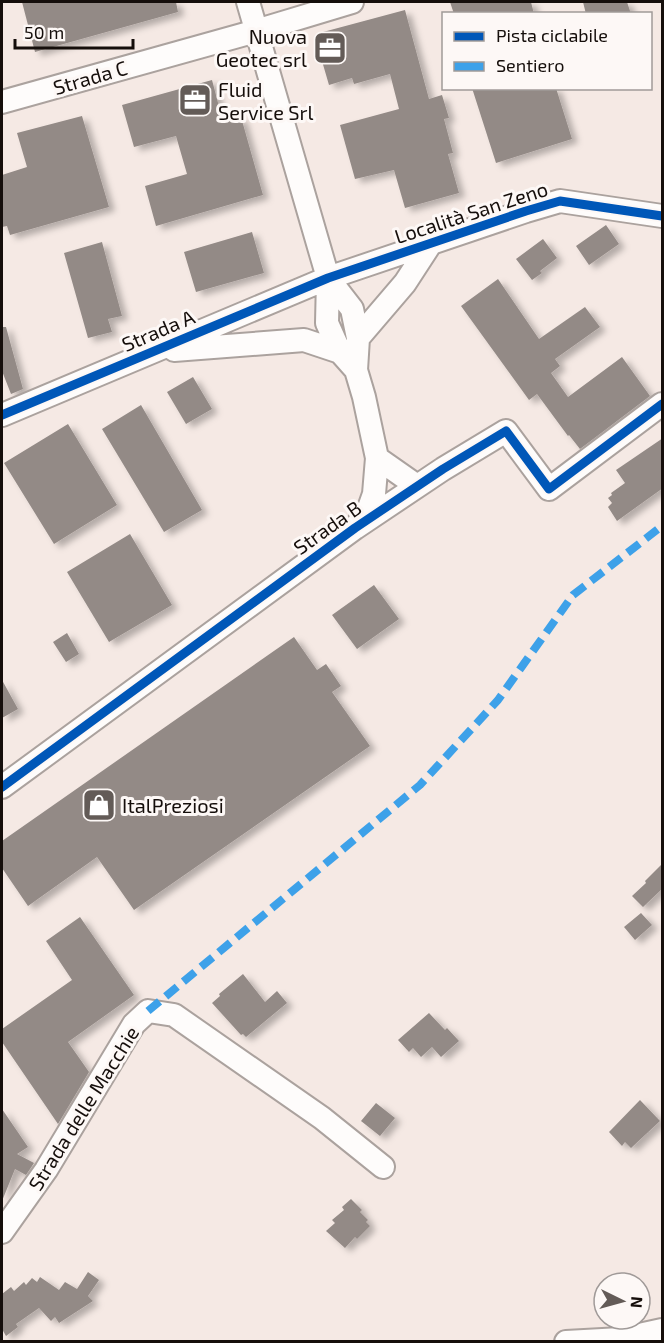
<svg xmlns="http://www.w3.org/2000/svg" width="664" height="1343" viewBox="0 0 664 1343" font-family="'Exo 2',sans-serif">
	<style>
		.building { fill: #938a86; filter: url(#shadow) }
		.lines { fill: none; stroke-linecap: round; stroke-linejoin: round }
		.minor-casing { stroke: #aba29e; stroke-width: 26 }
		.minor { stroke: #fefcfb; stroke-width: 22 }
		.quiet { stroke: #3da1e9; stroke-width: 8; stroke-dasharray: 15 8; stroke-linecap: butt }
		.cycleway-casing { stroke: #fdf8f6; stroke-width: 13 }
		.cycleway { stroke: #0057b8; stroke-width: 9 }
		.labels { text-anchor: middle; dominant-baseline: central; stroke-width: 6; stroke-linejoin: round; paint-order: stroke }
		.poi-label { font-size: 20px; fill: #150e0b; stroke: #fdf8f6; text-anchor: start }
		.street-label { font-size: 20px; fill: #150e0b; stroke: #fdf8f6 }
	</style>
	<defs>
		<filter id="shadow"><feDropShadow dx="6" dy="4" stdDeviation="3" flood-color="#0004"/></filter>
	</defs>
	<rect width="100%" height="100%" fill="#f5e9e4"/>
	<!-- building -->
	<path class="building" d="M22 2H176L178 12 35 52Z
		M450 2H531L534 14H454Z
		M583 2H627L631 14H586Z
		M405 10 429 99 442 95 449 118 444 119 453 153 448 154 459 193 405 208 394 170 355 179 340 125 399 109 390 74 354 84 352 78 329 85 315 37 324 35 323 32Z
		M212 80 223 122 241 117 263 195 156 226 145 186 187 174 176 136 134 147 122 105Z
		M472 88H556L572 139 496 163Z
		M82 116 109 207 10 235 7 226 2 227V175L27 167 17 133Z
		M606 225 619 244 589 265 576 246Z
		M252 232 264 273 196 292 184 252Z
		M543 239 557 258 540 271 542 273 532 280 516 259Z
		M102 242 122 316 108 319 112 332 88 338 64 253Z
		M498 279 539 339 585 307 600 327 555 359 560 366 551 373 568 397 622 357 650 396 580 449 569 435 568 436 537 394 529 400 461 306Z
		M2 327H6L23 389 11 394 2 371Z
		M193 377 212 409 186 424 167 392Z
		M141 405 202 510 164 532 102 429Z
		M68 424 117 505 54 544 4 463Z
		M663 438V488L617 521 608 507 612 503 608 498 612 495 611 493 625 483 616 470Z
		M130 534 172 605 109 642 67 572Z
		M374 585 399 619 357 649 332 615Z
		M67 633 79 654 66 662 53 642Z
		M294 637 317 670 326 664 341 686 332 692 370 746 134 910 97 857 28 906 2 868V841Z
		M2 680 18 709 2 718Z
		M663 863V888L643 907 632 896 646 883 645 881Z
		M641 913 652 925 635 940 624 927Z
		M80 917 134 995 68 1042 89 1072 58 1124 2 1042V1029L72 980 46 941Z
		M243 974 265 1002 277 991 287 1003 246 1037 243 1034 241 1035 212 1003 220 996 219 994Z
		M429 1013 445 1030 447 1028 459 1041 441 1057 432 1047 421 1057 413 1048 409 1052 398 1040Z
		M640 1100 660 1121 631 1148 625 1142 622 1146 609 1132Z
		M376 1103 395 1118 380 1136 361 1121Z
		M2 1109 28 1147 17 1154 34 1163 26 1175 15 1169 2 1201Z
		M351 1199 362 1210 360 1212 368 1220 366 1222 370 1226 357 1239 355 1237 345 1248 326 1231 335 1223 332 1220 344 1210 342 1207Z
		M88 1272 99 1280 88 1296 93 1301 59 1323 55 1317 51 1321 39 1308 16 1324 18 1327 6 1336 2 1329V1294L11 1287 14 1291 24 1282 26 1285 32 1278 37 1282 40 1277 59 1290 65 1282 77 1289Z"/>
	<g class="lines">
		<!-- minor casing -->
		<g class="minor-casing">
			<path id="minor" d="M248 2 328 278 327 323 340 352 356 370
				M2 102 256 31 352 2
				M328 278 352 309 358 338 356 370 364 397 377 458 374 494 368 511 359 522
				M358 338 405 283 431 243
				M174 350 304 340 340 352
				M2 415 328 278 526 211 560 201 662 216
				M377 458 417 486
				M2 787 355 528 443 469 506 431 549 489 662 404
				M2 1232 46 1170 134 1024 148 1011 174 1015 322 1118 383 1167
				M566 1342 621 1339 662 1330"/>
		</g>
		<!-- minor -->
		<use href="#minor" class="minor"/>
		<!-- quiet -->
		<path class="quiet" d="M148 1011 420 785 498 700 573 595 662 526"/>
		<!-- cycleway casing -->
		<g class="cycleway-casing">
			<path id="cycleway" d="M2 415 328 278 526 211 560 201 662 216
				M2 787 355 528 443 469 506 431 549 489 662 404"/>
		</g>
		<!-- cycleway -->
		<use href="#cycleway" class="cycleway"/>
	</g>
	<!-- icons -->
	<defs>
		<g id="office-square" transform="scale(1.725)"><rect x="-9" y="-9" width="18" height="18" rx="4" fill="#635b57" stroke="#fdf8f6"/><path d="M-6-3h4V-5.5h4V-3h4V5H-6ZM-1-4.5V-3h2v-1.5ZM-6 0V1H6V0Z" fill="#fff"/></g>
		<g id="shop-square" transform="scale(1.725)"><rect x="-9" y="-9" width="18" height="18" rx="4" fill="#635b57" stroke="#fdf8f6"/><path d="M-5-2.5h2.3a2.7 3.5 0 0 1 5.4 0H5L5.5 6h-11ZM-1.5-2.5h3a1.5 2.3 0 0 0-3 0Z" fill="#fff"/></g>
	</defs>
	<g fill-rule="evenodd">
		<use href="#office-square" x="330" y="48"/>
		<use href="#office-square" x="195" y="100"/>
		<use href="#shop-square" x="99" y="805"/>
	</g>
	<g class="labels">
		<!-- poi labels -->
		<g class="poi-label">
			<text x="307" y="36" text-anchor="end">Nuova<tspan x="307" dy="23">Geotec srl</tspan></text>
			<text x="218" y="89">Fluid<tspan x="218" dy="23">Service Srl</tspan></text>
			<text x="122" y="805">ItalPreziosi</text>
		</g>
		<!-- street labels -->
		<g class="street-label">
			<text transform="translate(90 77) rotate(-16)">Strada C</text>
			<text transform="translate(471 212) rotate(-18)">Località San Zeno</text>
			<text transform="translate(158 330) rotate(-23)">Strada A</text>
			<text transform="translate(327 527) rotate(-35)">Strada B</text>
			<text transform="translate(83 1108) rotate(-58)">Strada delle Macchie</text>
		</g>
	</g>
	<!-- border -->
	<rect width="664" height="1343" fill="none" stroke="#150e0b" stroke-width="6"/>
	<!-- legend -->
	<rect x="442" y="12" width="210" height="78" fill="#fdf8f6" stroke="#a09a98" stroke-width="1.5"/>
	<rect x="454" y="32" width="30" height="9" fill="#0057b8" stroke="#a09a98" stroke-width="1.5"/>
	<text x="496" y="42" font-size="18" fill="#150e0b">Pista ciclabile</text>
	<rect x="454" y="62" width="30" height="9" fill="#3da1e9" stroke="#a09a98" stroke-width="1.5"/>
	<text x="496" y="72" font-size="18" fill="#150e0b">Sentiero</text>
	<!-- north arrow -->
	<g transform="translate(622 1301) rotate(95)"><circle r="28" fill="#fdf8f6" stroke="#a09a98" stroke-width="1.5"/>
	<path d="M0-4.5L10 22L0 15L-10 22Z" fill="#635b57"/>
	<text y="-9" font-size="16" font-weight="bold" text-anchor="middle" fill="#150e0b">N</text>
	</g>
	<!-- scale -->
	<path d="M15 39v9h118v-9" fill="none" stroke="#150e0b" stroke-width="3"/>
	<text x="24" y="39" font-size="18" fill="#150e0b" stroke="#fdf8f6" stroke-width="4.5" paint-order="stroke">50 m</text>
</svg>
